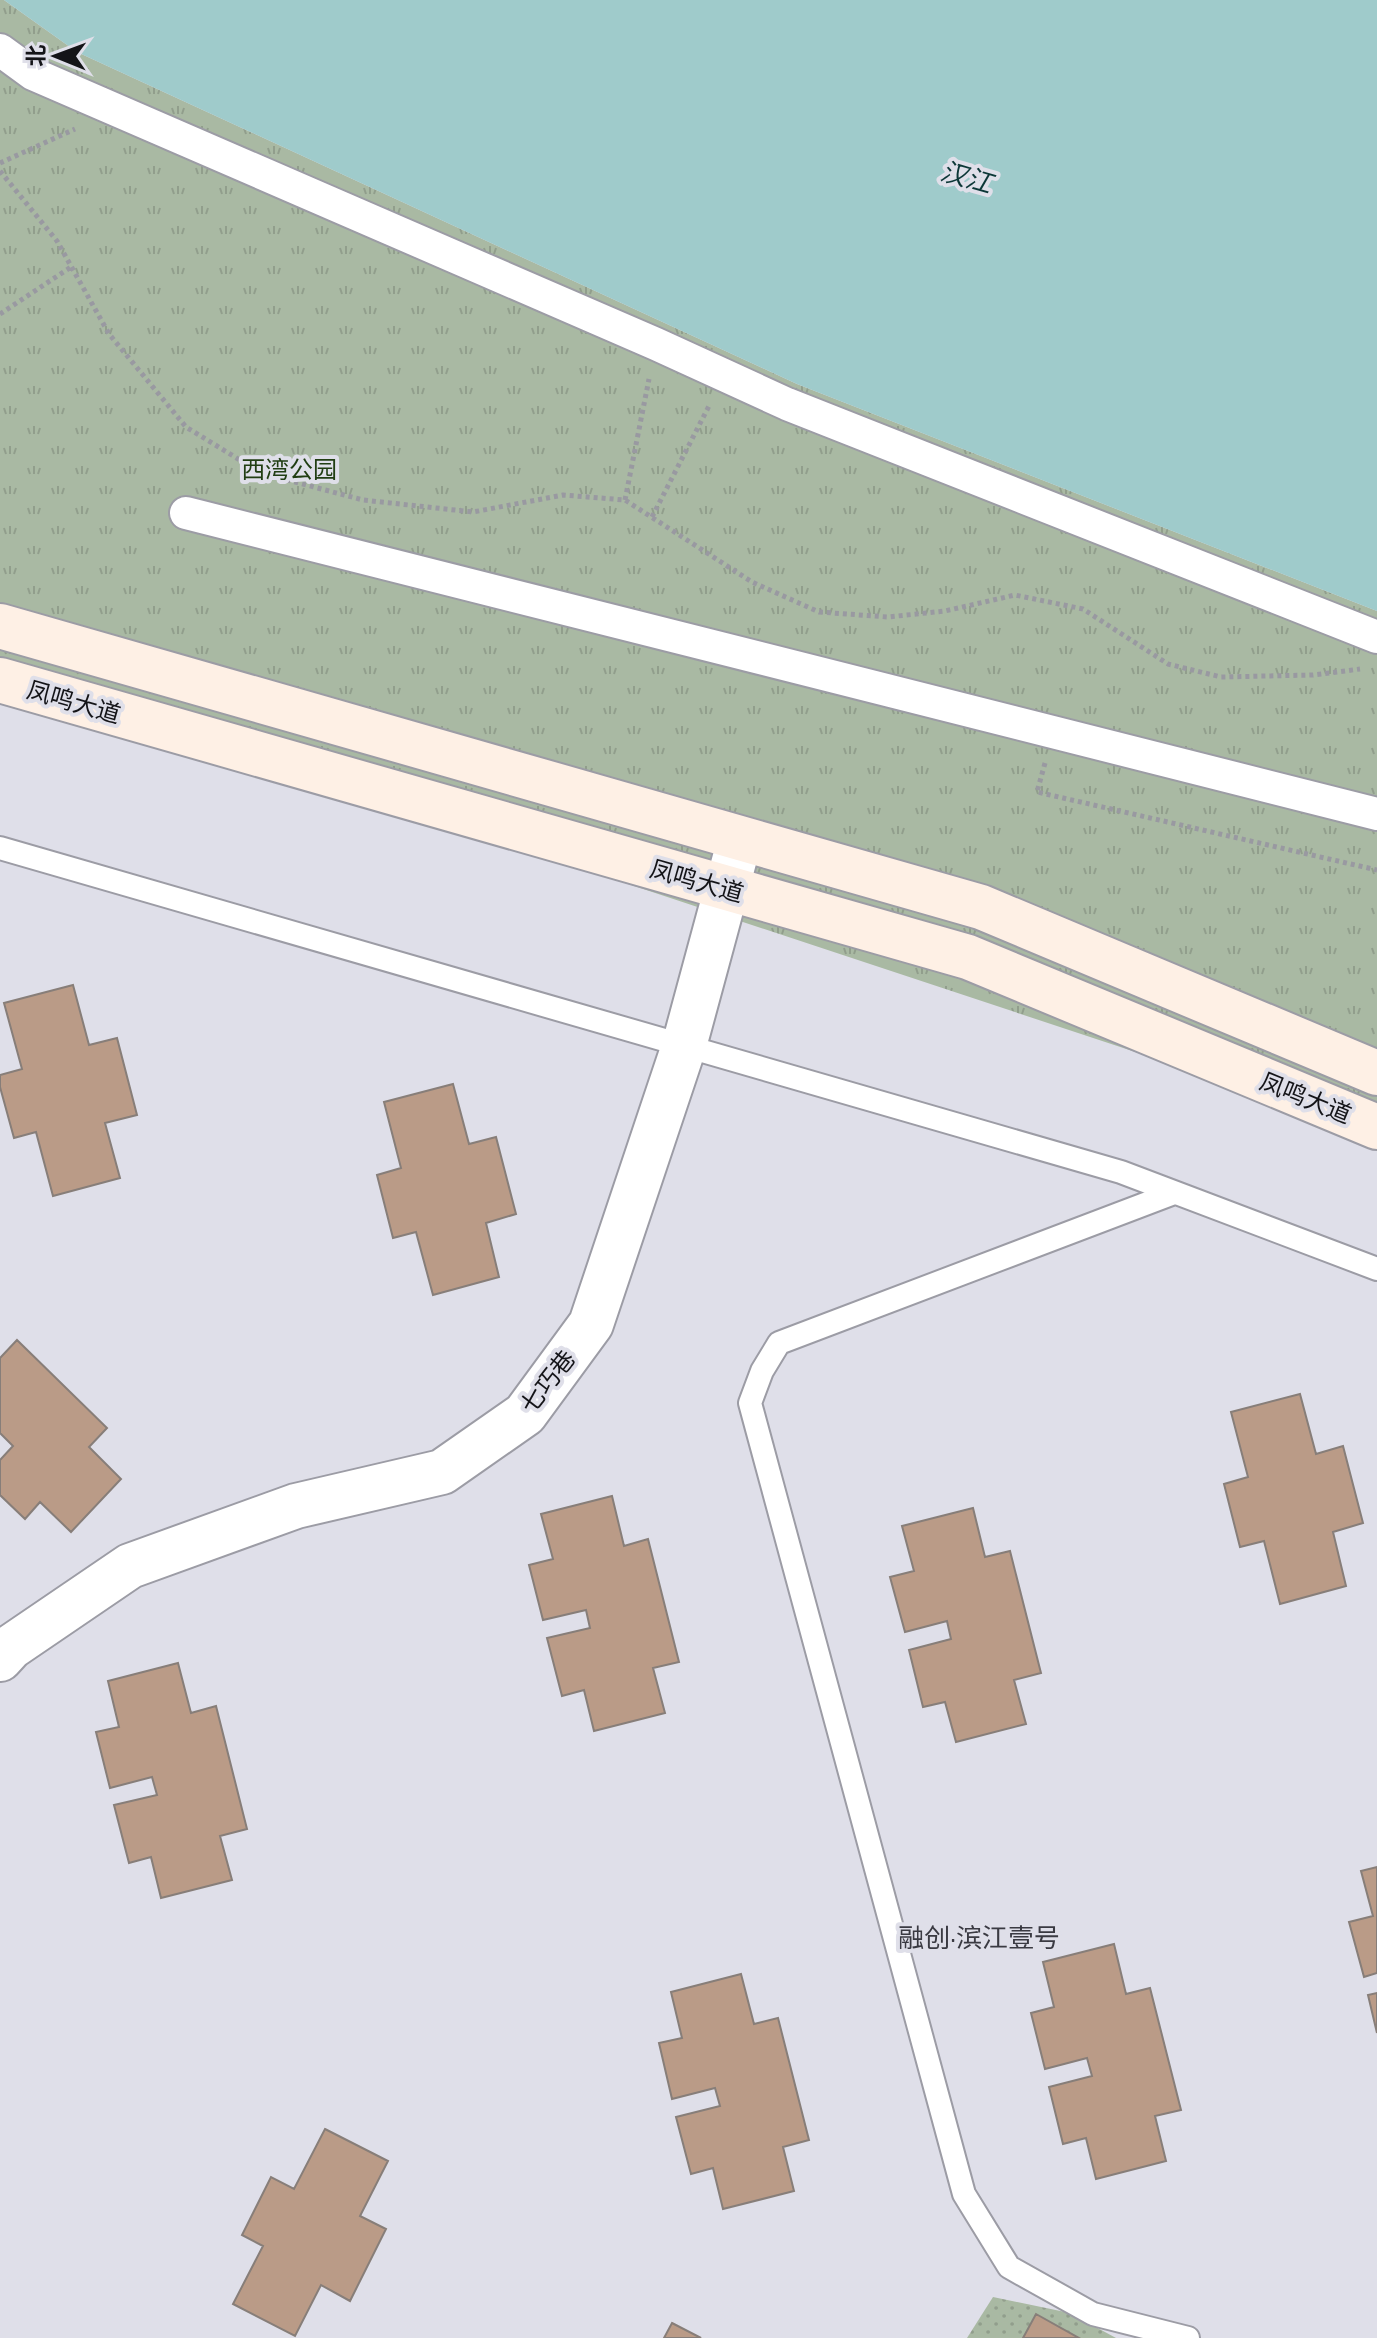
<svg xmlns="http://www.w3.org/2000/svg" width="1377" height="2338" viewBox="0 0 1377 2338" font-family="'Exo 2','Noto Sans SC',sans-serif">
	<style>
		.grass { fill: url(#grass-dots) }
		.park { fill: url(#park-tufts) }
		.water { fill: #9fcbcb }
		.building { fill: #ba9b87; stroke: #877e79; stroke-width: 2 }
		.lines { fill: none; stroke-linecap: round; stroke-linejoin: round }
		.service-casing { stroke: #9c9ca5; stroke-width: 26 }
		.pedestrian-casing { stroke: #9c9ca5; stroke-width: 36 }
		.minor-casing { stroke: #9c9ca5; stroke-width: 48 }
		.secondary-casing { stroke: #9c9ca5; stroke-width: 48 }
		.path { stroke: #9999a1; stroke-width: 5; stroke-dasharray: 4 4; stroke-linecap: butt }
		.service { stroke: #fff; stroke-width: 22 }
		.pedestrian { stroke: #fff; stroke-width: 32 }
		.minor { stroke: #fff; stroke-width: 44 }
		.secondary { stroke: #fef0e5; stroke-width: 44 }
		.labels { text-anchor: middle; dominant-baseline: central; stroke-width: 8; stroke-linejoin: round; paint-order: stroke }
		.park-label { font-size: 24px; fill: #213e13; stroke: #dfdfe9 }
		.street-label { font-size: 24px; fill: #141418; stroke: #dfdfe9 }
		.water-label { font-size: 26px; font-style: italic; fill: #0c3737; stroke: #dfdfe9 }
		.neighbourhood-label { font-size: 26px; fill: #3a3a42; stroke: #dfdfe9 }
	</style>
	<defs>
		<pattern id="grass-dots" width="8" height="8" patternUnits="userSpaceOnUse" patternTransform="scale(2)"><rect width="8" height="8" fill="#a9b9a3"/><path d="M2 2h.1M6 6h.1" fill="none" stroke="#919e8c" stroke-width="1.8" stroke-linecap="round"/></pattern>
		<pattern id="park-tufts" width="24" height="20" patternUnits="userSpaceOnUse" patternTransform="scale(2)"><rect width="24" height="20" fill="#a9b9a3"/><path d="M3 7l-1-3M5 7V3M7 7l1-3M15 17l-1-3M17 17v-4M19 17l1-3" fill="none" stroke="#919e8c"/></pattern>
	</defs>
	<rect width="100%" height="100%" fill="#dfdfe9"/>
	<!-- grass -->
	<path class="grass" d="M993 2297 1070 2313 1116 2338H967Z"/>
	<!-- park -->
	<path class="park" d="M0 0H4L77 52 797 384 1377 611V1132L0 676Z"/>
	<!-- water -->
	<path class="water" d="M4 0H1377V611L797 384 77 52Z"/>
	<!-- building -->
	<path class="building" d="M73 985 89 1045 117 1038 137 1115 105 1123 120 1178 53 1196 36 1132 14 1138 0 1087V1075L22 1069 4 1003Z
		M453 1084 469 1144 496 1137 516 1214 486 1223 499 1277 433 1295 416 1232 393 1238 377 1175 401 1168 384 1102Z
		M17 1340 107 1428 89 1447 121 1479 71 1532 40 1502 25 1519 0 1495V1460L13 1446 0 1433V1358Z
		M1300 1394 1316 1454 1343 1446 1363 1523 1333 1532 1346 1586 1280 1604 1264 1541 1240 1547 1224 1484 1248 1477 1231 1412Z
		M612 1496 624 1546 648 1539 679 1662 653 1668 665 1713 594 1731 584 1690 562 1696 547 1638 590 1628 586 1610 543 1620 529 1565 553 1559 541 1514Z
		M973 1508 985 1557 1010 1551 1041 1673 1014 1680 1026 1724 956 1742 945 1702 923 1707 909 1650 951 1639 947 1621 905 1632 890 1577 914 1571 902 1526Z
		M178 1663 191 1713 216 1706 247 1829 220 1836 232 1880 161 1898 151 1857 129 1863 114 1805 157 1795 152 1777 110 1788 96 1732 119 1727 108 1681Z
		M1377 1867V1973L1364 1977 1349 1922 1373 1916 1361 1871Z
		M1114 1944 1126 1994 1150 1988 1181 2110 1155 2116 1166 2161 1096 2179 1086 2138 1063 2144 1049 2087 1092 2076 1087 2058 1045 2069 1031 2013 1054 2007 1043 1962Z
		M741 1974 754 2024 778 2018 809 2140 783 2147 794 2191 723 2209 713 2168 691 2174 676 2117 720 2106 715 2088 672 2099 659 2043 682 2038 671 1992Z
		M1377 1993V2033L1368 1995Z
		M325 2129 388 2161 360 2216 386 2229 350 2301 321 2285 295 2336 233 2304 263 2246 242 2235 271 2177 294 2189Z
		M1036 2314 1079 2338H1023Z
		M672 2323 701 2338H664Z"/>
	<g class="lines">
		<!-- service casing -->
		<g class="service-casing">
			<path id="service" d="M0 848 1121 1172 1377 1269
				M1174 1193 779 1343 762 1371 750 1403 964 2194 1009 2267 1093 2314 1188 2338"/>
		</g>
		<!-- pedestrian casing -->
		<g class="pedestrian-casing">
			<path id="pedestrian" d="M0 50 33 74 656 344 787 404 1377 637
				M186 513 1377 814"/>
		</g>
		<!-- minor casing -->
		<g class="minor-casing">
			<path id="minor" d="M0 1659 11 1647 130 1566 296 1506 442 1472 525 1414 591 1324 684 1046 740 839"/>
		</g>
		<!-- secondary casing -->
		<g class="secondary-casing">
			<path id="secondary" d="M0 626 981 907 1377 1073
				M0 680 968 957 1377 1127"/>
		</g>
		<!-- path -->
		<path class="path" d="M0 163 75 129
			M0 171 57 241 109 334 186 427 261 473 363 500 473 512 563 495 625 500 752 582 819 612 888 617 945 611 1015 595 1083 609 1168 664 1221 677 1313 675 1360 669
			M0 314 71 267
			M625 500 649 379
			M652 517 710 404
			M1045 763 1037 792 1377 870"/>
		<!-- service -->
		<use href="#service" class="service"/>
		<!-- pedestrian -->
		<use href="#pedestrian" class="pedestrian"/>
		<!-- minor -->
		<use href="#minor" class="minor"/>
		<!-- secondary -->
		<use href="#secondary" class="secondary"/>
	</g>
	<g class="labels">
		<!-- park labels -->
		<g class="park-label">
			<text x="289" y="468">西湾公园</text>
		</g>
		<!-- street labels -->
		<g class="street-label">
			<text transform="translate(74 701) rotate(16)">凤鸣大道</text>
			<text transform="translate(697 880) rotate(16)">凤鸣大道</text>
			<text transform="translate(1306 1097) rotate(22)">凤鸣大道</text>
			<text transform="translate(547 1381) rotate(-52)">七巧巷</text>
		</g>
		<!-- water labels -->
		<g class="water-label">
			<text transform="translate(967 176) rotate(16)">汉江</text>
		</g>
		<!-- neighbourhood labels -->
		<g class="neighbourhood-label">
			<text x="979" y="1936">融创·滨江壹号</text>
		</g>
	</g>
	<!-- north arrow -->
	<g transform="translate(56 56) rotate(271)" stroke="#dfdfe9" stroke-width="6" paint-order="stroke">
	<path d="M0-6L14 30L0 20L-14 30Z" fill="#141418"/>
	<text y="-12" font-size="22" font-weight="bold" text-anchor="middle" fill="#141418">北</text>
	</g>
</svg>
